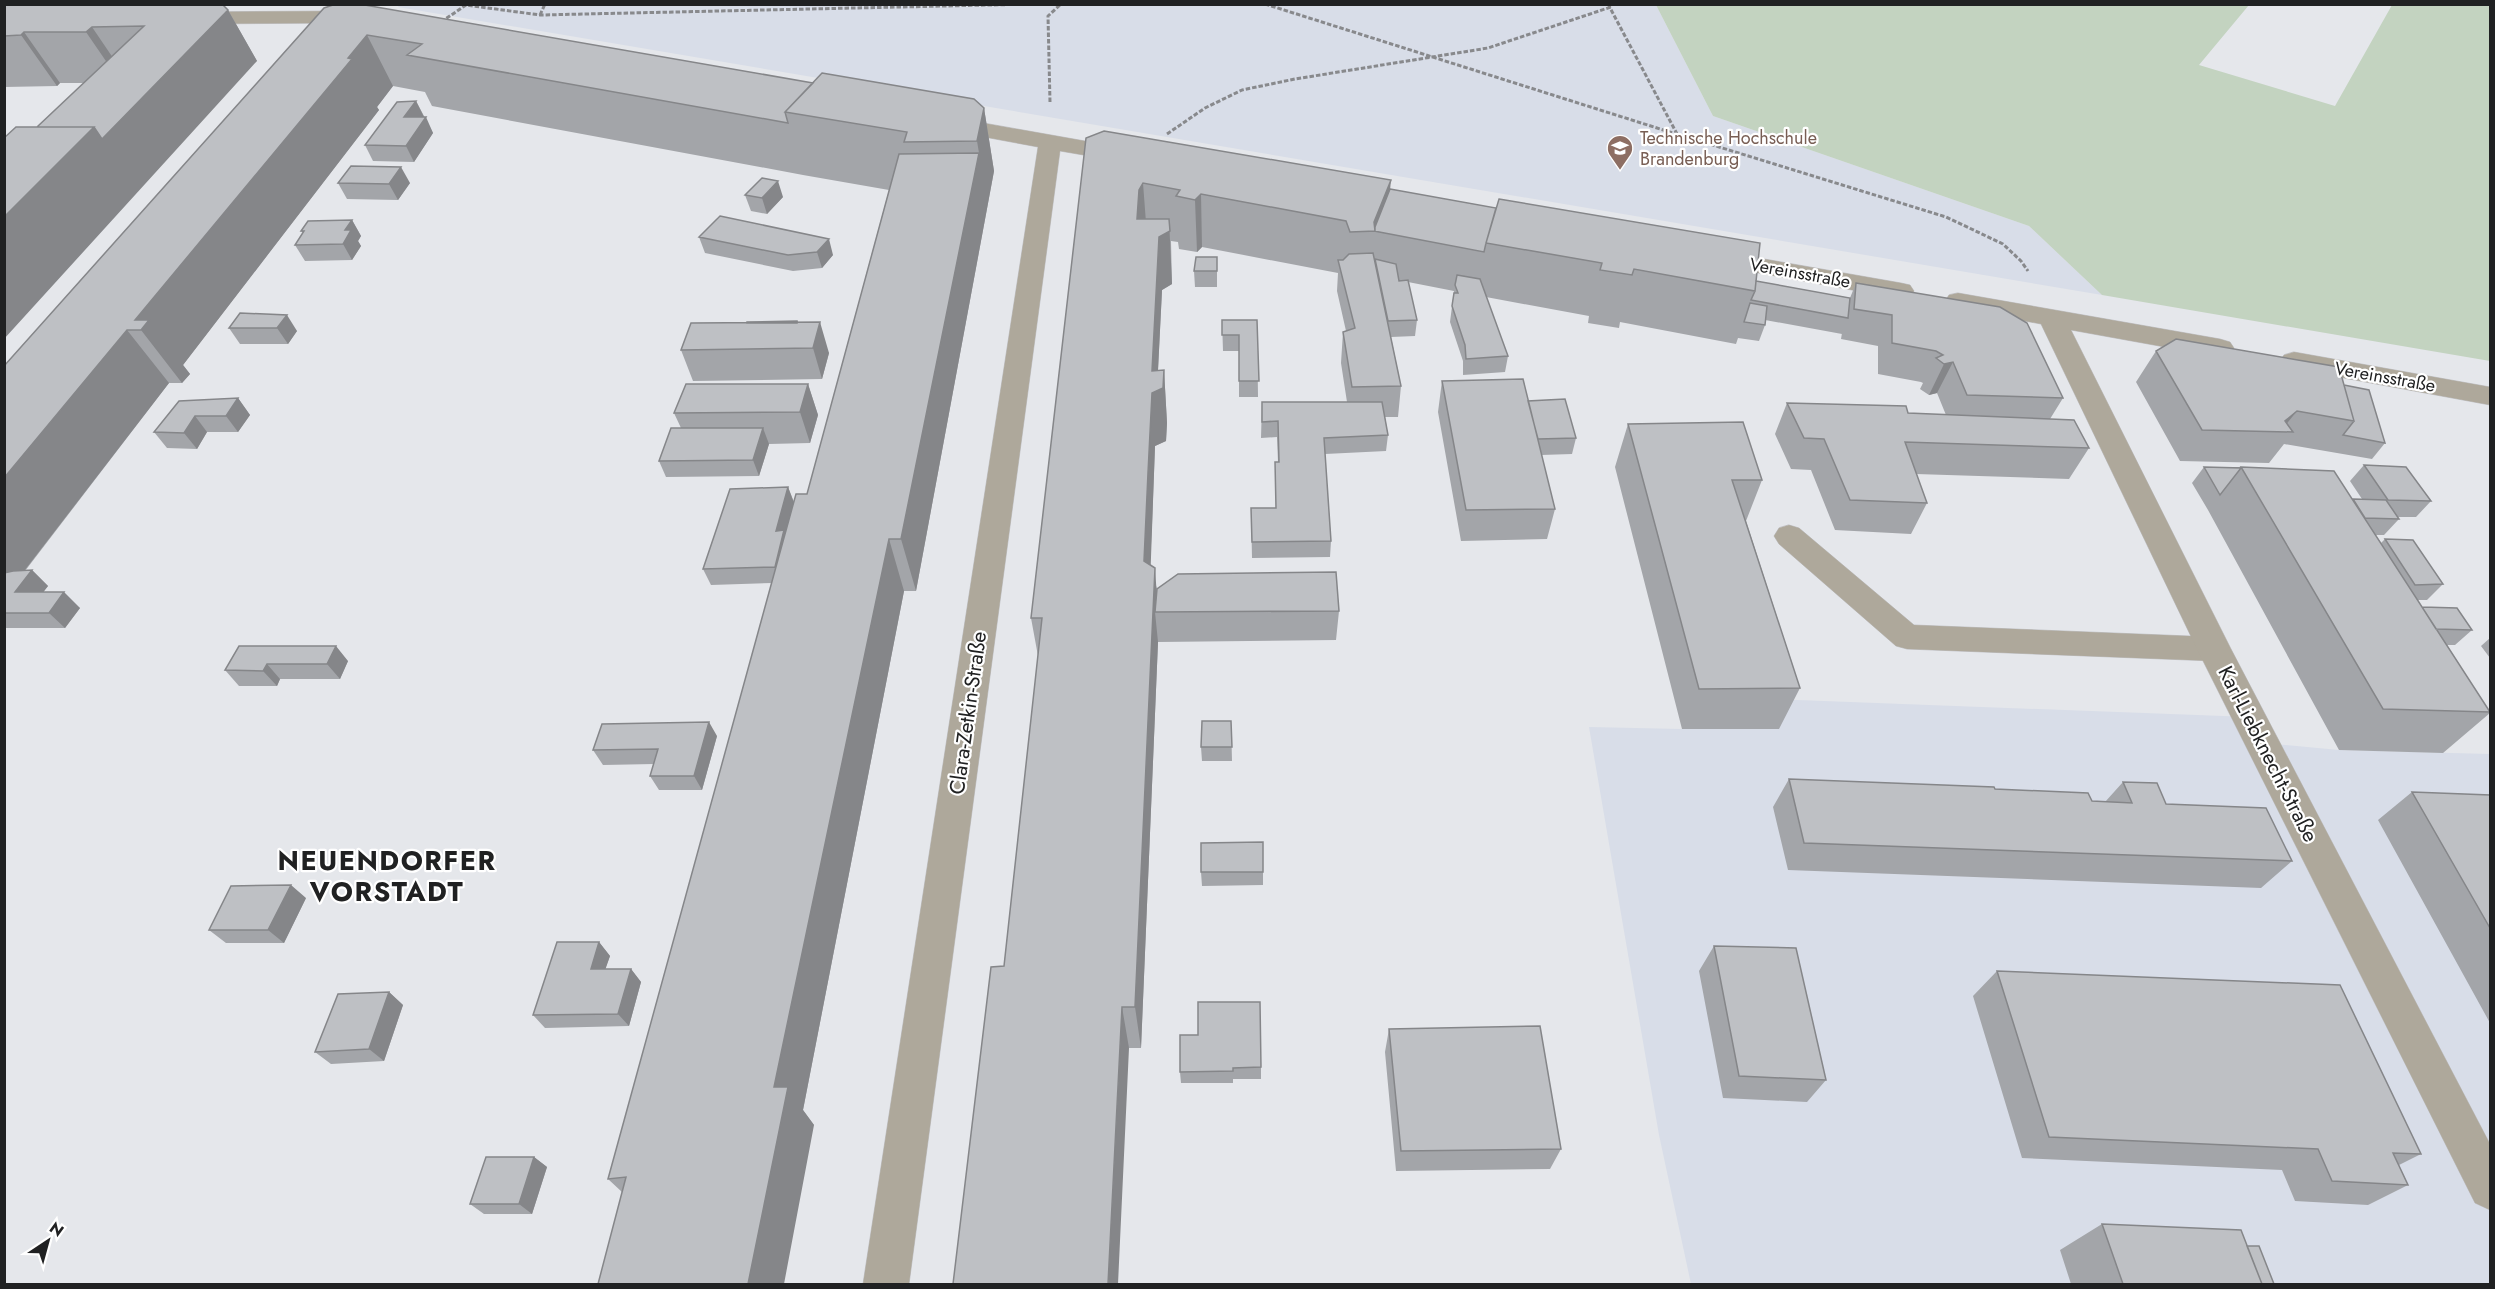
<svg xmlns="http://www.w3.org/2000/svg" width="2495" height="1289" viewBox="0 0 2495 1289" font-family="Jost,sans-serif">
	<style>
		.built { fill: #d8dde8 }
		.green { fill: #c3d3c0 }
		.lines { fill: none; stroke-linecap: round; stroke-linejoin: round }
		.service-casing { stroke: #c2c3c7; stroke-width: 1 }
		.minor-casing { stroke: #c2c3c7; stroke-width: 1 }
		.path { stroke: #88898c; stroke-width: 3; stroke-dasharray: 4.5 2; stroke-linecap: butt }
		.service { fill: #aea89b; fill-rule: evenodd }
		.minor { fill: #aea89b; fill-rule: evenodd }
		.wall { fill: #a3a5a9 }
		.shaded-wall { fill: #858689 }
		.building { fill: #bec0c4; stroke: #858689; stroke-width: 1.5 }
		.labels { text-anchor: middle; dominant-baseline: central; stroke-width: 4.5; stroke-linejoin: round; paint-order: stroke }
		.far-education-label { font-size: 18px; fill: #785e54; stroke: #fff; text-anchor: start }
		.far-street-label { font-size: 18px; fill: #202122; stroke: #fff }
		.street-label { font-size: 21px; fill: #202122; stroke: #fff }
		.district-label { font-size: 27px; font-weight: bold; letter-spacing: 1.5px; fill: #202122; stroke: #fff }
	</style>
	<rect width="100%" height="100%" fill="#e5e7eb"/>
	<!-- built -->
	<path class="built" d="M400 4 1656 5 1713 116 2029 226 2102 295 398 7Z
		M1771 699 2250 717 2263 743 2339 750 2490 754V1284H1691L1659 1135 1589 727 1682 729Z"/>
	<!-- green -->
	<path class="green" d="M2487 5 2490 6V361L2102 295 2029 226 1713 116 1656 5H2249L2199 65 2335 106 2392 5Z"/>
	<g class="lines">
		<!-- service casing -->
		<g class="service-casing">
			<path id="service" d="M1789 525 1799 528 1914 625 2214 637 2225 640 2230 649 2225 658 2214 661 1907 649 1896 646 1779 544 1774 536 1779 528Z"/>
		</g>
		<!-- minor casing -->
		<g class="minor-casing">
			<path id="minor" d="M345 11 369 15 372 19 369 23 362 25 345 23 189 24 182 22 179 18 182 14 189 12Z
				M944 116 1130 149 1138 151 1142 156 1138 161 1130 163 1060 151 909 1284H863L1038 147 936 128 933 123 936 118Z
				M1713 250 1901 283 1910 285 1914 291 1910 297 1901 299 1704 263 1700 258 1704 253Z
				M1958 293 2220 339 2230 342 2234 348 2230 354 2220 357 2071 330 2231 649 2490 1144V1210L2475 1203 2197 649 2041 324 1949 307 1945 301 1949 295Z
				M2294 352 2490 387V405L2284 367 2280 361 2284 355Z"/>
		</g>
		<!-- path -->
		<path class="path" d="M1082 4H1180
			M1265 4 1676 134
			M1608 4 1677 134 1946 217 2003 244 2021 261 2028 271
			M540 15 545 4
			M441 22 466 5 540 15 1034 4
			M1050 102 1048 16 1061 4
			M1167 134 1205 108 1242 90 1295 79 1488 48 1611 7"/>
		<!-- service -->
		<use href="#service" class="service"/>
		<!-- minor -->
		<use href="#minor" class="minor"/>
	</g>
	<!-- wall -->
	<path class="wall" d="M4 4 228 10 257 61 37 127 84 83H60L57 86 4 87Z
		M324 8 813 83 984 108 994 171 916 591H904L803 1110 814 1125 622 1192 608 1179 772 583 711 585 703 569 788 487 794 502 807 494 889 190 803 175 432 106 425 92 393 86 377 107 379 110 183 365 190 374 182 383H169L25 571 32 570 48 586 43 592 80 608 65 628H4V366Z
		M416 101 433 133 414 162 373 161 365 145Z
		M1086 138 1390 189 1756 281 1850 298 1856 283 2063 398 2050 419 2089 448 2069 479 1916 474 1927 503 1911 534 1835 530 1811 470 1791 469 1775 434 1787 403 1908 413 1946 415 1937 393 1929 395 1920 389 1923 383 1921 382 1878 374V346L1841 339 1842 333V334L1765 320V325L1759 341 1738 338 1736 344 1620 322 1619 328 1588 323 1589 316 1486 297 1508 356 1505 372 1463 375V361L1450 322 1454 291 1408 282 1417 320 1415 336 1391 337 1401 386 1398 417H1385L1388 435 1386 451 1325 454 1331 541 1330 557 1252 558 1251 508H1276L1275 462H1278L1277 437 1261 438 1262 402H1347L1341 363 1343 332 1346 331 1337 291 1338 273 1202 247 1197 252 1179 249 1178 242 1171 241 1172 284 1162 290 1158 370H1164L1167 423 1166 441 1155 446 1152 525 1150 565 1157 589 1339 611 1336 640 1158 642 1141 1048H1129L1004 966 1038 656 1031 618Z
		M338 183H410L398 200 347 199Z
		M745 195 783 197 767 214 751 211Z
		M720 216 833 255 822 268 793 271 705 253 699 237Z
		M352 220 361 236 358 241 361 246 352 260 305 261 295 245 303 233 301 231Z
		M1217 257V287H1195L1194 271Z
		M240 313 297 331 288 344H240L229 328Z
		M1222 320H1257L1258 397H1239V351H1223Z
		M797 321 829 353 822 379 693 381 681 350 747 323Z
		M2156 351 2344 385 2385 443 2372 459 2284 444 2269 463 2180 461 2136 382Z
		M1442 381 1528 401 1576 438 1572 454 1541 455 1555 509 1547 539 1461 541 1438 412Z
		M808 384 818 415 810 443 769 444 759 476 666 477 659 461 681 428 674 413Z
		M238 398 250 415 238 432H207L197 449 167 448 154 432Z
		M1628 424 1762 480 1746 521 1800 688 1779 729H1682L1615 467Z
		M2364 465 2431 501 2416 517H2397L2399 519 2384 535H2376L2381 543 2385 539 2443 584 2427 600H2418L2422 607 2472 630 2455 645H2447L2490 713 2443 753 2339 750 2208 510 2192 483 2204 467H2241L2353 499H2362L2350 481Z
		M2490 638V658L2481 646Z
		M239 646 348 661 340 679H280L277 686H239L225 670Z
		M1231 721 1232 761H1202L1201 747Z
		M717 736 702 790H659L650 776 654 764 603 765 593 750Z
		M1789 779 1995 789 2092 801 2105 802 2123 782 2166 804 2292 861 2261 888 1788 870 1773 807Z
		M2412 792 2490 795V1023L2378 820Z
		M1263 842V885L1202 886 1201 872Z
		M306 898 284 943H226L209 930Z
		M599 942 610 956 605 969H631L641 982 629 1026 545 1028 533 1015Z
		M1714 946 1826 1080 1807 1102 1723 1098 1699 971Z
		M1997 971 2421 1154 2399 1165 2408 1185 2368 1205 2295 1201 2282 1170 2022 1158 1973 996Z
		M389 992 403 1005 384 1061 331 1064 315 1052Z
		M1389 1029 1561 1149 1550 1169 1396 1171 1385 1052Z
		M1180 1035 1261 1067V1079H1233V1083H1181L1180 1072Z
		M534 1157 547 1167 532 1214H484L470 1204Z
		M2102 1224 2247 1246 2274 1284H2071L2060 1250Z"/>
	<!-- shaded-wall -->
	<path class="shaded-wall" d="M228 10 257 61 4 339V217L94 127Z
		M92 27 126 77 121 83 86 32Z
		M24 32 60 83 57 86 21 35Z
		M367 35 393 86 377 107 379 110 183 365 190 374 182 383 141 330 135 320Z
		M416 101 424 117H404Z
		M984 108 994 171 916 591 901 539 979 153 977 141Z
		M426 117 433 133 414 162 406 146Z
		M401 167 410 183 398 200 389 184Z
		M1391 180 1386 232 1373 231 1374 222Z
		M778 181 783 197 767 214 762 198Z
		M1143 183 1147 236 1137 219 1139 190Z
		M1201 194 1202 247 1197 252 1195 200Z
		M1169 219 1172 284 1162 290 1157 390 1164 370 1167 423 1166 441 1155 446 1149 613 1144 561 1152 371 1159 237Z
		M352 220 361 236 358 241 361 246 352 260 343 244 345 230Z
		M829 239 833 255 822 268 817 252Z
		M287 315 297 331 288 344 277 328Z
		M820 322 829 353 822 379 813 348Z
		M127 330 169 383 4 597V478Z
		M1953 362 1937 393 1929 395 1944 364Z
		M808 384 818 415 810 443 800 412Z
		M238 398 250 415 238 432 226 416Z
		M2297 411 2280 432 2285 421Z
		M195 416 207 432 197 449 184 433Z
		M763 428 769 444 759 476 753 460Z
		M788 487 794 503 781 583 775 567 776 531Z
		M889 539 904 591 803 1110 814 1125 784 1284H748L774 1087Z
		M1155 568 1158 612H1155L1158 642 1141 1048 1135 1007Z
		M32 570 48 586 32 607 15 592Z
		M64 592 80 608 65 628 49 613Z
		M336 646 348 661 340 679 327 664Z
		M267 664 280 679 277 686 263 671Z
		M709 722 717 736 702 790 694 776Z
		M291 885 306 898 284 943 268 930Z
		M599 942 610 956 601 982 591 969Z
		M631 969 641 982 629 1026 618 1014Z
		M389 992 403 1005 384 1061 369 1049Z
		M1122 1007 1129 1048 1118 1284H1108Z
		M534 1157 547 1167 532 1214 519 1204Z"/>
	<!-- building -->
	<path class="building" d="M4 4H222L228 10 102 139 94 127H37L144 26 92 27 86 32H24L21 35 4 36Z
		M336 4H359L813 83 785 112 788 123 407 55 422 44 367 35 348 58 352 59 135 320H149L141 330H127L4 478V366L324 8Z
		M822 73 974 99 984 108 977 141 904 142 907 132 785 112Z
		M416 101 404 117H426L406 146 365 145 397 102Z
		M16 127H94L4 217V138Z
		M1104 131 1391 180 1374 222 1375 231 1350 232 1346 221 1201 194 1195 200 1176 196 1180 190 1143 183 1139 190 1137 219H1169L1170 231 1159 237 1152 371 1164 370 1163 388 1152 393 1148 473 1144 561 1155 568 1135 1007H1122L1108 1284H953L991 967 1004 966 1042 618H1031L1086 138Z
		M979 153 901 539H889L774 1087H788L748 1284H598L626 1177 608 1179 796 494H807L899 154Z
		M351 166 401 167 389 184 338 183Z
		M762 178 778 181 762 198 745 195Z
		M1390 189 1496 208 1486 243 1484 252 1374 231H1375V227Z
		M1499 199 1760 243 1755 291 1634 269 1632 275 1600 270 1602 263 1486 243Z
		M720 216 829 239 817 252 788 255 699 237Z
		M352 220 345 230H351L343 244 295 245 304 231H301L308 221Z
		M1373 253 1401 386 1352 387 1343 332 1355 328 1338 260H1343L1349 254Z
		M1196 257H1217V271H1194Z
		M1375 259 1396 264 1399 281 1408 280 1417 320 1388 321Z
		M1457 275 1480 279 1508 356 1466 359 1465 345 1452 306 1454 293H1458L1455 285Z
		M1756 281 1850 298 1848 318 1751 300 1755 291Z
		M1856 283 2000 307 2027 323 2063 398 1967 395 1953 362 1944 364 1936 358 1943 355 1936 351 1892 343V315L1854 309Z
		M1750 303 1767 306 1765 325 1744 322Z
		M240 313 287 315 277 328H229Z
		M1222 320H1257L1259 381H1239V335H1222Z
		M797 321V323H747V322Z
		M820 322 813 348 681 350 691 323Z
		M2176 339 2339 367 2354 421 2297 411 2285 421 2293 432 2202 430 2156 351Z
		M1523 379 1555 509 1466 510 1442 381Z
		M686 384H808L800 412 674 413Z
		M2344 385 2369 390 2385 443 2343 435 2354 421Z
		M238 398 226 416H195L184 433 154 432 179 401Z
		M1565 399 1576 438 1538 439 1528 401Z
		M1262 402H1382L1388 435 1324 438 1331 541 1252 542 1251 508H1276L1275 462H1279L1278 421 1262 422Z
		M1787 403 1906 406 1908 413 2074 420 2089 448 1905 442 1927 503 1850 500 1824 439 1804 438Z
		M1743 422 1762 480H1732L1800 688 1699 689 1628 424Z
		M671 428H763L753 460 659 461Z
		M2364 465 2406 467 2431 501 2388 500Z
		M2204 467 2241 468 2220 495Z
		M2241 467 2334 471 2490 712 2383 709Z
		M788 487 776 531 784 530 775 567 703 569 730 489Z
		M2353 499 2386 500 2399 519 2365 518Z
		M2385 539 2413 540 2443 584 2415 585Z
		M32 570 15 592H64L49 613H4V573L13 571Z
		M1336 572 1339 611 1155 612 1157 589 1178 574Z
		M2422 607 2457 608 2472 630 2436 629Z
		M239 646H336L327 664H267L263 671 225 670Z
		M1202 721H1231L1232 747H1201Z
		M709 722 694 776H650L658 749 593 750 602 724Z
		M1789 779 1994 787 1995 789 2088 793 2092 801 2132 803 2123 782 2157 783 2166 804 2266 808 2292 861 1804 843Z
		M2412 792 2490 795V928Z
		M1263 842V872H1201V843Z
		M291 885 268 930H209L231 886Z
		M557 942H599L591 969H631L618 1014 533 1015Z
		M1714 946 1796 948 1826 1080 1739 1076Z
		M1997 971 2340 985 2421 1154 2393 1153 2408 1185 2332 1181 2318 1149 2049 1137Z
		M389 992 369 1049 315 1052 338 994Z
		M1198 1002H1260L1261 1067 1233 1068V1071L1180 1072V1035H1198Z
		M1540 1026 1561 1149 1401 1151 1389 1029Z
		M486 1157H534L519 1204H470Z
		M2102 1224 2241 1230 2262 1284H2123Z
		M2247 1246H2259L2274 1284H2262Z"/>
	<!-- icons -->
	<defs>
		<g id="university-pin" transform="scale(1.35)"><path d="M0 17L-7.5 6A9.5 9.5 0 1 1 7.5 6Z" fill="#8d6e63" stroke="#fff"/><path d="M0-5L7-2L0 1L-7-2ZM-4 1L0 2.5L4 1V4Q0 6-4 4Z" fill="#fff"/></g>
	</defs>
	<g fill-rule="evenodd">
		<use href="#university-pin" x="1620" y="148"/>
	</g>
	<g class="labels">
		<!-- far-education labels -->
		<g class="far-education-label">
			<text x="1640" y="138">Technische Hochschule<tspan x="1640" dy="21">Brandenburg</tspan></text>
		</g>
		<!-- far-street labels -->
		<g class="far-street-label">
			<text transform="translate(1800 273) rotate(10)">Vereinsstraße</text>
			<text transform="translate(2385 377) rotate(10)">Vereinsstraße</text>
		</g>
		<!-- street labels -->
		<g class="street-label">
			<text transform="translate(968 713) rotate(-82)">Clara-Zetkin-Straße</text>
			<text transform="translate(2268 754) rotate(63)">Karl-Liebknecht-Straße</text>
		</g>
		<!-- district labels -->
		<g class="district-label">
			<text x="387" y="860">NEUENDORFER<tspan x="387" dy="31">VORSTADT</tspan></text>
		</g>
	</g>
	<!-- border -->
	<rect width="2495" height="1289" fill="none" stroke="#202122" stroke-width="12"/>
	<!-- north arrow -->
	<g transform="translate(48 1241) rotate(36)" stroke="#ffffff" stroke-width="4.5" paint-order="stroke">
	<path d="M0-4.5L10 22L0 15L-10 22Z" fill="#202122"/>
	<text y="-9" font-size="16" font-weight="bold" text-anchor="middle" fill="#202122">N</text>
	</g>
</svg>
